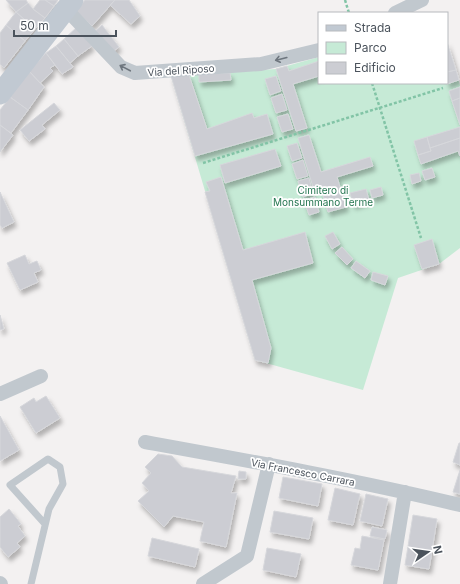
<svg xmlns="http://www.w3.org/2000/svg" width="460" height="584" viewBox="0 0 460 584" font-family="Inter,sans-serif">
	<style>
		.green { fill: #c6ead6 }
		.building { fill: #cccdd3; stroke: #d6d7db; filter: url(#shadow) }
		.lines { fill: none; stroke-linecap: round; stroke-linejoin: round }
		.path { stroke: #82c4a6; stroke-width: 2.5; stroke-dasharray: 3 2; stroke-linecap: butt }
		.lane { stroke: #c1c8ce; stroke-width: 7 }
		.street { stroke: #c1c8ce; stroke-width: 14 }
		.secondary { stroke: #c1c9d2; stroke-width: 21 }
		.oneway { stroke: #6e767e }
		.labels { text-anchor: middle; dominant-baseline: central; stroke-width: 3.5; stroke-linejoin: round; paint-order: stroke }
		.street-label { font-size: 10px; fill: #4b535c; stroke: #fff }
		.park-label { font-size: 10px; fill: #247550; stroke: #fff }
	</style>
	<defs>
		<filter id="shadow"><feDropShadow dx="2.5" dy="4.5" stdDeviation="2" flood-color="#0004"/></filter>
	</defs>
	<rect width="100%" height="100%" fill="#f3f1f1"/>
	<!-- green -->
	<path class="green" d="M447 42 460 85V248L439 264 398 278 363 390 255 360 171 76 276 69 319 57V83H447Z"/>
	<!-- building -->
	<path class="building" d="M6 0H26L28 3 16 12Z
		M40 0H45L54 6 45 18 33 9Z
		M45 0H58L54 6Z
		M85 0H115L92 26 76 11Z
		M115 0H129L140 16 131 24 110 5Z
		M28 3 33 9 45 18 35 29 16 12Z
		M16 12 35 29 25 41 6 25Z
		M6 25 25 41 4 68 0 64V33Z
		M102 25 119 47 111 53 94 32Z
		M77 27 92 46 78 56 64 39Z
		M64 39 78 56 70 63 56 46Z
		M447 42 456 70 447 72Z
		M56 46 73 67 62 74 46 53Z
		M46 53 55 65 50 68 53 71 40 83 29 71Z
		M319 61V76L293 84 307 128 296 131 276 69 287 66 289 71Z
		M456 70 459 80 447 84V72Z
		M29 71 44 87 28 110 10 97Z
		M230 73 231 80 199 82V74Z
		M189 75 207 129 252 113 254 118 267 114 273 134 195 156 171 76Z
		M276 76 281 91 270 95 265 79Z
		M460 87V98L452 101 449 91Z
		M282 94 287 110 276 113 271 98Z
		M10 97 28 110 11 133 0 125V110Z
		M460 98V125L452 101Z
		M54 103 60 110 42 125 45 129 29 141 20 130Z
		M288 114 293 129 282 132 277 117Z
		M0 125 13 135 0 152Z
		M460 127V138L430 148 427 137Z
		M309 135 321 172 370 157 373 166 337 177 346 207 328 212 320 185 313 187 298 138Z
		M427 137 431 151 418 155 414 141Z
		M460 138V156L458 151 421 164 418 155 431 151 430 148Z
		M297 143 302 158 292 161 287 146Z
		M275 149 281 166 225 183 220 165Z
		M303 160 308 176 297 179 292 164Z
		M432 168 435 177 425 180 422 171Z
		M419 173 421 181 412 184 410 175Z
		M221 177 243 250 305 232 313 263 252 280 271 348 268 363 255 360 205 192 210 191 206 182Z
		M309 178 313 193 303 197 298 181Z
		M381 187 383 195 372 198 370 190Z
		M366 189 369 200 353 205 350 193Z
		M0 192 14 222 2 228 0 225Z
		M315 197 319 212 309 215 304 200Z
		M333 232 340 244 332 249 325 236Z
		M432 239 439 264 422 269 414 245Z
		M342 247 353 259 347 265 335 253Z
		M25 255 29 264 37 261 41 270 34 273 38 282 20 290 7 263Z
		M356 261 370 271 365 278 351 268Z
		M373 272 388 276 385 285 371 280Z
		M0 315 4 329 0 330Z
		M46 396 60 418 36 433 20 407 34 398 36 402Z
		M0 416 19 450 0 461Z
		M459 443H460V465L453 462Z
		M158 454 172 456 182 467 236 476 231 493H237L226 547 200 541 204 522 173 516 164 527 138 501 149 491 142 483 151 473 145 467Z
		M460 470V494L453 492Z
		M239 471 246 472V479H238Z
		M283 477 322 484 318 506 279 498Z
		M335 488 360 494 353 525 328 520Z
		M366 494 388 499 382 526 360 521Z
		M9 509 21 524 18 526 25 536 17 543 20 547 8 557 0 547V517Z
		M274 511 313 518 309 539 270 532Z
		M413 515 437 519 429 569 405 565Z
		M372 527 387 530 385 539 370 536Z
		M362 536 384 540 378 570 351 565 355 548 360 549Z
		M152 538 199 549 195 567 148 556Z
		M267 548 301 554 296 577 263 570Z"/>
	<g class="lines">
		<!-- path -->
		<path class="path" d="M345 0 349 13
			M372 83 421 238
			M203 163 443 88"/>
		<!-- lane -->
		<path class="lane" d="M31 584 49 509 63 484 60 467 48 459 10 485 45 524"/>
		<!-- street -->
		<path class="street" d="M66 9 121 67 135 73 261 64 319 50
			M395 13 422 0
			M0 394 41 376
			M145 442C250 461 356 480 460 505
			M0 583 1 584
			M203 584 247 556 269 464
			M390 584 405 492"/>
		<!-- secondary -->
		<path class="secondary" d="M0 94 73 0"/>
	</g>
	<!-- one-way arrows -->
	<defs><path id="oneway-shaft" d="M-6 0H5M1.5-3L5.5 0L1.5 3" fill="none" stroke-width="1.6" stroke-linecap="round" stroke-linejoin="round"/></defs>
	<g class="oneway">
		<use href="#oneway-shaft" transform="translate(281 59) rotate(166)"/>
		<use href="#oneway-shaft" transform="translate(125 68) rotate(-152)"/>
	</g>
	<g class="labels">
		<!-- street labels -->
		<g class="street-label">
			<text transform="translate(181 70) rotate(-4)">Via del Riposo</text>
			<text transform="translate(303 472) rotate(11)">Via Francesco Carrara</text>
		</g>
		<!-- park labels -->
		<g class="park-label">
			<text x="323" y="190">Cimitero di<tspan x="323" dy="12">Monsummano Terme</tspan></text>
		</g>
	</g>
	<!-- legend -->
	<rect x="318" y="12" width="130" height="72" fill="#ffffff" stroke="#b7babe"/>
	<rect x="326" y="25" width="20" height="6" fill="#c1c9d2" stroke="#b7babe"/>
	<text x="354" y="32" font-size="12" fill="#4b535c">Strada</text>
	<rect x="326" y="42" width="20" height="12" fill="#c6ead6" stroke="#b7babe"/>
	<text x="354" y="52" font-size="12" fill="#4b535c">Parco</text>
	<rect x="326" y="62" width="20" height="12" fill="#cccdd3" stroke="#b7babe"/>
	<text x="354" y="72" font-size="12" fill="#4b535c">Edificio</text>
	<!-- north arrow -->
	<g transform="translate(428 552) rotate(77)" stroke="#ffffff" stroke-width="3" paint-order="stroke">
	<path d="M0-3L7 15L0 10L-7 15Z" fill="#4b535c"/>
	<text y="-6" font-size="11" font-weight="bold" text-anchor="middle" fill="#4b535c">N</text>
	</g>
	<!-- scale -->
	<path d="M14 30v6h102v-6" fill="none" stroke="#4b535c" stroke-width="2"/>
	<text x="20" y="30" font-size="12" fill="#4b535c" stroke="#ffffff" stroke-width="3" paint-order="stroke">50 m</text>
</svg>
